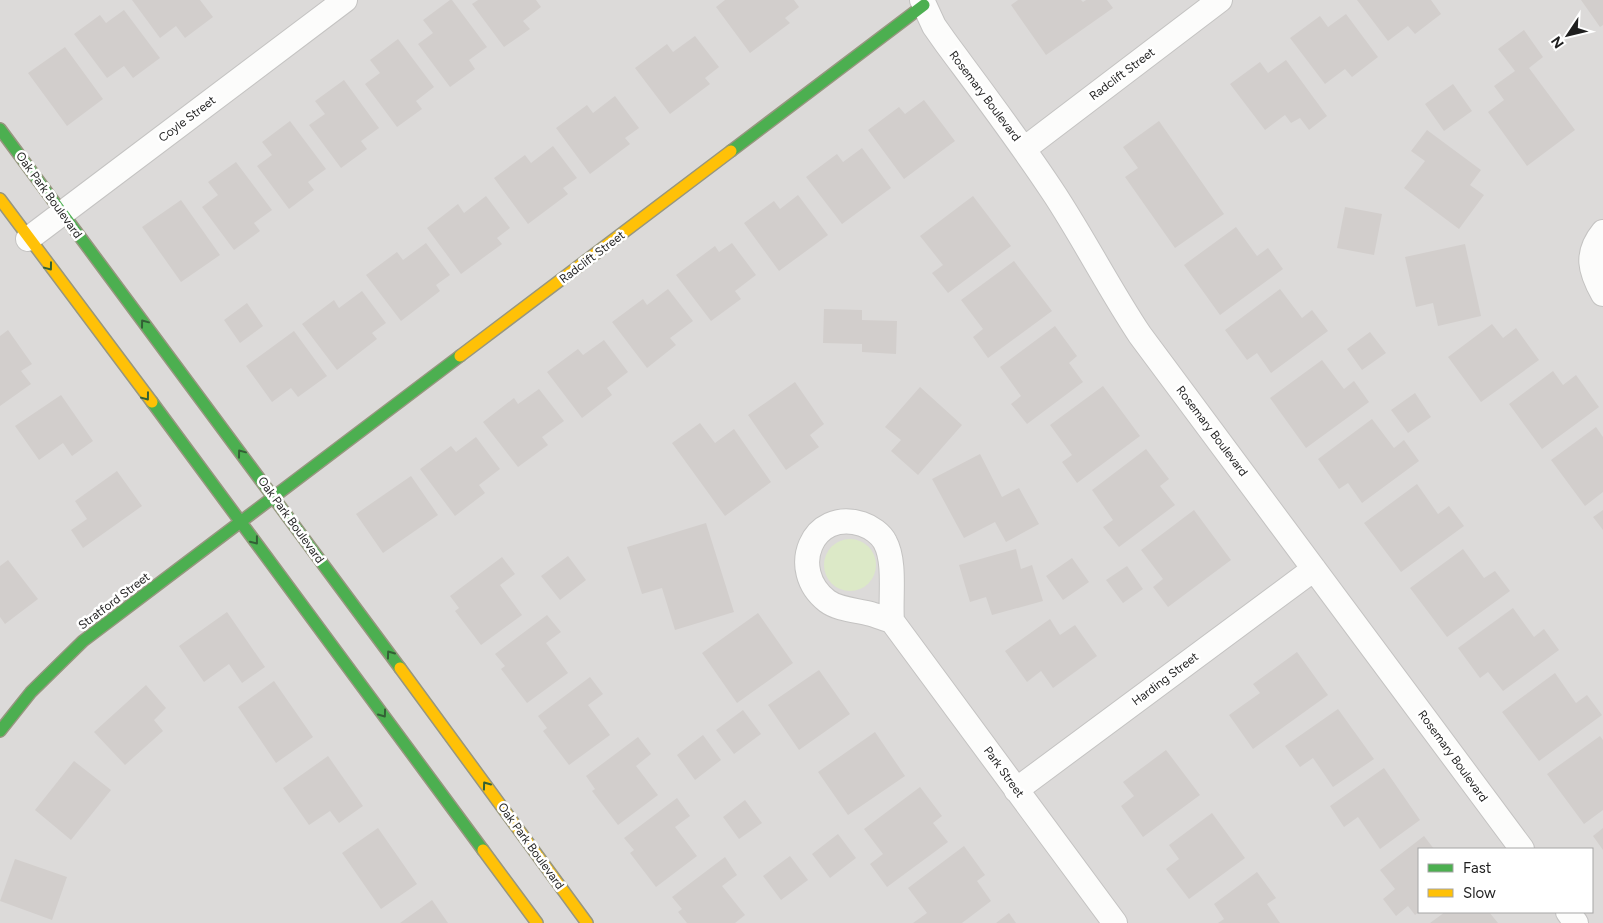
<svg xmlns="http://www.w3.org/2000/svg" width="1603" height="923" viewBox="0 0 1603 923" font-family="Figtree,sans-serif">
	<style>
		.residential { fill: #dcdad9; fill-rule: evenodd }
		.grass { fill: #dce9c7 }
		.building { fill: #d2cecc }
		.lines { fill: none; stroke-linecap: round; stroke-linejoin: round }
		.street-casing { stroke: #c4c3c2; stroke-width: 26 }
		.fast-casing { stroke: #97967f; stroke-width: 14 }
		.slow-casing { stroke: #97967f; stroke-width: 14 }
		.street { stroke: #fcfcfb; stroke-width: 24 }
		.fast { stroke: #4caf50; stroke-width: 11 }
		.slow { stroke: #ffc107; stroke-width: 11 }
		.oneway { stroke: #336035 }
		.labels { text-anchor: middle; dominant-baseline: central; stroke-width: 5; stroke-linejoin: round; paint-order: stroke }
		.street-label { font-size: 12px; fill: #1f1f1f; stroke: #fff }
	</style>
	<rect width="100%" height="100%" fill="#edeae7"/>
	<!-- residential -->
	<path class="residential" d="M0 0H1603V923H0ZM1419 849H1592V912H1419Z"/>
	<!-- grass -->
	<path class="grass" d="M824 565a26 26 0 1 1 52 0a26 26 0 1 1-52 0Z"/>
	<!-- building -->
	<path class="building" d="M132 0H200L213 17 185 38 176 26 160 38Z
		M450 0H452L487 47 469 60 475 69 450 87 418 44 433 33 423 20Z
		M478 0H536L541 7 523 21 530 29 504 47 472 4Z
		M725 0H794L799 7 785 18 790 23 750 53 716 7Z
		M1018 0H1081L1083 2 1086 0H1107L1113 8 1046 55 1011 5Z
		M1357 0H1431L1441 14 1415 34 1408 26 1388 41Z
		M1581 0H1603V25L1600 27Z
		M124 10 160 58 133 78 124 66 107 78 74 34 100 15 106 23Z
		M1346 14 1378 57 1352 77 1345 69 1325 84 1290 38 1320 16 1328 27Z
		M1524 30 1543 57 1529 68 1575 130 1527 166 1488 112 1504 100 1494 86 1515 71 1498 49Z
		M695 36 719 67 705 78 710 84 670 114 635 68 667 44 673 52Z
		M398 39 434 87 416 101 422 109 397 127 365 84 380 73 370 60Z
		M65 47 103 99 67 126 28 73Z
		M1286 60 1327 116 1309 130 1300 118 1291 123 1285 115 1265 130 1230 84 1260 62 1268 73Z
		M344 80 379 128 361 141 367 149 341 168 309 125 325 114 315 101Z
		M1453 84 1472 111 1444 131 1425 104Z
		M615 96 639 128 625 138 630 144 590 174 556 128 587 105 593 113Z
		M924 100 955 141 904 179 868 130 899 107 905 114Z
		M290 121 326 169 308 182 314 190 289 209 257 166 272 155 262 142Z
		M1159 121 1224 214 1175 248 1125 177 1138 168 1123 147Z
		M1427 130 1481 170 1470 185 1484 195 1459 229 1404 188 1425 161 1411 151Z
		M553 146 577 178 563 188 568 194 528 224 494 178 525 155 531 163Z
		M862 148 891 188 842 224 806 177 837 154 843 162Z
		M236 162 272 210 254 223 260 231 234 250 202 207 218 195 208 182Z
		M798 195 828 235 779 271 744 223 774 201 780 209Z
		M486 196 510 228 497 238 502 244 461 274 427 228 458 204 464 213Z
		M973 196 1011 246 948 293 932 273 943 265 920 236Z
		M181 200 220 255 181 282 142 227Z
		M1345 207 1382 214 1374 255 1337 248Z
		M1236 227 1257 256 1268 248 1283 269 1220 315 1184 265Z
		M426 243 450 275 436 285 440 291 401 321 366 275 397 252 403 260Z
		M732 243 756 275 735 291 741 299 711 321 676 275 715 246 719 252Z
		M1465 244 1481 316 1438 326 1433 303 1416 307 1405 257Z
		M1014 261 1052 311 988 358 973 337 983 329 961 300Z
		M668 289 693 321 670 338 676 345 647 368 612 322 643 299 647 305Z
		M1280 289 1302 318 1312 310 1328 331 1271 373 1257 353 1247 360 1225 330Z
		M362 291 386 323 372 333 377 339 337 370 302 324 334 300 339 308Z
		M247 303 263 326 240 343 224 320Z
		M824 309 862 310V320L897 321 896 354 862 352V344L823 343Z
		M1492 324 1503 338 1516 328 1539 360 1481 402 1448 357Z
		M1055 326 1077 356 1069 363 1083 382 1027 424 1011 404 1021 396 1000 367Z
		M8 330 32 364 21 371 31 384 0 406V336Z
		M294 331 327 376 298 397 291 388 272 402 246 366Z
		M1370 332 1386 353 1362 370 1347 349Z
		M604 340 628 372 607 388 612 395 582 418 547 372 578 349 583 355Z
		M1322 360 1344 389 1354 381 1369 402 1306 448 1270 398Z
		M1553 371 1563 385 1576 375 1599 407 1542 449 1509 404Z
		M795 382 824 424 810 435 819 447 786 470 748 415Z
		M1103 386 1140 436 1077 483 1062 462 1072 455 1050 425Z
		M920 387 962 425 918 475 891 451 901 440 885 427Z
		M539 389 564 421 542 437 548 445 518 467 483 422 514 398 518 404Z
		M1415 393 1431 417 1408 433 1391 410Z
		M61 395 93 441 72 456 63 443 39 460 15 426Z
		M1372 419 1394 448 1404 440 1419 461 1362 503 1348 483 1339 489 1318 459Z
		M700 423 715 443 734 429 771 482 725 516 672 443Z
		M1596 427 1603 437V492L1585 506 1551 460Z
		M476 437 500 469 479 485 485 493 455 516 420 469 451 446 456 452Z
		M1146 449 1169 479 1160 486 1175 505 1119 547 1103 527 1113 520 1092 490Z
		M980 454 1002 497 1019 488 1039 524 1006 542 995 522 964 538 932 479Z
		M117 471 142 506 83 548 71 530 87 519 75 501Z
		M411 476 438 515 383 553 356 514Z
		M1417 484 1438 514 1449 506 1464 526 1401 572 1364 523Z
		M1194 510 1231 560 1168 607 1153 587 1163 579 1141 550Z
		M1603 510V530L1593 517Z
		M706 523 734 612 675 630 662 588 642 594 627 547Z
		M1016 549 1021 569 1032 565 1043 601 992 615 986 597 970 602 959 565Z
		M1463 549 1484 578 1495 571 1510 591 1447 637 1410 588Z
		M568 556 586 580 560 600 541 576Z
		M502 557 515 574 500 585 522 615 481 645 455 611 459 608 450 596Z
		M1072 558 1089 582 1063 600 1046 576Z
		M8 560 38 599 5 624 0 617V566Z
		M1127 566 1143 589 1123 603 1106 580Z
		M1513 608 1534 637 1544 629 1559 650 1503 691 1488 672 1480 678 1458 648Z
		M227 612 265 667 242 683 229 664 204 682 179 646Z
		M758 613 793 663 737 703 702 653Z
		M547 615 561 632 546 643 568 673 527 703 501 669 505 666 495 654Z
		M1050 619 1060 635 1075 625 1097 656 1053 688 1041 671 1027 682 1005 651Z
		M1297 652 1328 695 1253 749 1229 715 1260 693 1253 684Z
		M819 670 850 714 799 750 768 705Z
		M1555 673 1576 703 1587 695 1602 715 1539 761 1502 712Z
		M590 677 603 694 588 705 610 735 569 765 543 731 547 728 538 716Z
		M274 681 313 737 276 763 238 707Z
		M146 685 166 708 154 720 163 731 125 765 94 732Z
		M1338 709 1374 759 1333 787 1313 758 1300 767 1285 746Z
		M743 710 761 734 734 754 716 730Z
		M875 732 905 776 848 815 818 772Z
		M703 735 721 760 695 780 677 755Z
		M1600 736 1603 740V810L1584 824 1547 774Z
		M638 737 651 754 636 766 658 795 618 825 592 791 595 789 586 776Z
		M1166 750 1200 795 1143 837 1121 806 1134 796 1123 782Z
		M328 756 363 806 339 823 330 811 309 825 283 788Z
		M74 761 111 790 71 840 35 810Z
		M1384 768 1420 820 1380 849 1358 817 1344 827 1330 806Z
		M920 787 942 816 933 823 948 842 887 887 870 864 883 854 864 829Z
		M677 798 690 816 675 827 697 856 656 887 630 853 634 850 624 838Z
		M745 800 762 823 739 839 723 817Z
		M1212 813 1245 858 1189 899 1166 869 1179 859 1169 845Z
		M378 828 417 884 381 909 342 853Z
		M1603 828V850L1593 836Z
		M838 834 856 858 830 878 812 854Z
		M1424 836 1434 849H1419V912L1415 915 1408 906 1396 916 1383 899 1395 889 1380 870Z
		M964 846 985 875 977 881 991 901 962 923H913L927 913 908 888Z
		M790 856 808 880 781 900 763 876Z
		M725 857 737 875 722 886 745 915 735 923H687L678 912 682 909 672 897Z
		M15 859 67 877 52 920 0 901Z
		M1257 872 1276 898 1267 904 1280 923H1218L1224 919 1214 904Z
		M432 900 448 923H400Z
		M1445 912H1489L1498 923H1430Z
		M1009 913 1016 923H996Z"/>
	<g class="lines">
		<!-- street casing -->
		<g class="street-casing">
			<path id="street" d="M922 0 934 26 946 43C983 93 1021 143 1055 195 1085 241 1110 290 1140 335L1522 849
				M1024 149 1220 0
				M1603 232C1585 254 1590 271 1603 294
				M28 239 345 0
				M892 621C885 619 878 616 871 614 857 610 839 610 827 601 787 570 812 508 862 524 871 527 881 534 885 542 896 562 890 598 892 621L1115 923
				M1016 790 1314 569
				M1568 912 1576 923"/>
		</g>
		<!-- fast casing -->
		<g class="fast-casing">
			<path id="fast" d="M0 129 400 668
				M731 151 924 5
				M152 402 483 850
				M0 731 31 692 83 641 460 356"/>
		</g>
		<!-- slow casing -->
		<g class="slow-casing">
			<path id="slow" d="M0 199 152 402
				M460 356 731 151
				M400 668 587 923
				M483 850 537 923"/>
		</g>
		<!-- street -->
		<use href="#street" class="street"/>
		<!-- fast -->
		<use href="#fast" class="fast"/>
		<!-- slow -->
		<use href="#slow" class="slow"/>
	</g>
	<!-- one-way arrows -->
	<defs><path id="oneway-chevron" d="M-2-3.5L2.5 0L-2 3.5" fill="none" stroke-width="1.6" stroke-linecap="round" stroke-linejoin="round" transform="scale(1.25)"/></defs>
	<g class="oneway">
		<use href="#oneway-chevron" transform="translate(49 267) rotate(53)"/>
		<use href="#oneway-chevron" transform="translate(144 323) rotate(-127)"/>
		<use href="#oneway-chevron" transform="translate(146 397) rotate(53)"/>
		<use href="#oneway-chevron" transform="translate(241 453) rotate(-127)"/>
		<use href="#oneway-chevron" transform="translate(255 541) rotate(52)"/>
		<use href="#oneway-chevron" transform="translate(390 654) rotate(-126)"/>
		<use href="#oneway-chevron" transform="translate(383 714) rotate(54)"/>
		<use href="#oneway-chevron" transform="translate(486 785) rotate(-126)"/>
	</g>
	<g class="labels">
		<!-- street labels -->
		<g class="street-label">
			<text transform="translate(1122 74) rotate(-37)">Radclift Street</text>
			<text transform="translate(985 96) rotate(53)">Rosemary Boulevard</text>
			<text transform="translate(187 119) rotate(-37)">Coyle Street</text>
			<text transform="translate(49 195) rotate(54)">Oak Park Boulevard</text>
			<text transform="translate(592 257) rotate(-37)">Radclift Street</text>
			<text transform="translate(1212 431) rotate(53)">Rosemary Boulevard</text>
			<text transform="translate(291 520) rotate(54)">Oak Park Boulevard</text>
			<text transform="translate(114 601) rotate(-37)">Stratford Street</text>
			<text transform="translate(1165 679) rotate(-37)">Harding Street</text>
			<text transform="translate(1453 756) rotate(54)">Rosemary Boulevard</text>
			<text transform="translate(1004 772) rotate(54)">Park Street</text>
			<text transform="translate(531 846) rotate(54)">Oak Park Boulevard</text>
		</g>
	</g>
	<!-- legend -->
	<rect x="1418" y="848" width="175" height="65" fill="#ffffff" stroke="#a5a5a5"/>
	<rect x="1428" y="864" width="25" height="8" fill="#4caf50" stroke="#a5a5a5"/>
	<text x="1463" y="873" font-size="15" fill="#1f1f1f">Fast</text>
	<rect x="1428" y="889" width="25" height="8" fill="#ffc107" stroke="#a5a5a5"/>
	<text x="1463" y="898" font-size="15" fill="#1f1f1f">Slow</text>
	<!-- north arrow -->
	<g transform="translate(1568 35) rotate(235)" stroke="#ffffff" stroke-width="4" paint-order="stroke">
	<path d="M0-4L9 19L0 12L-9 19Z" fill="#1f1f1f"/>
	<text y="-8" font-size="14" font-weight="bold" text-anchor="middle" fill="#1f1f1f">N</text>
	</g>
</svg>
